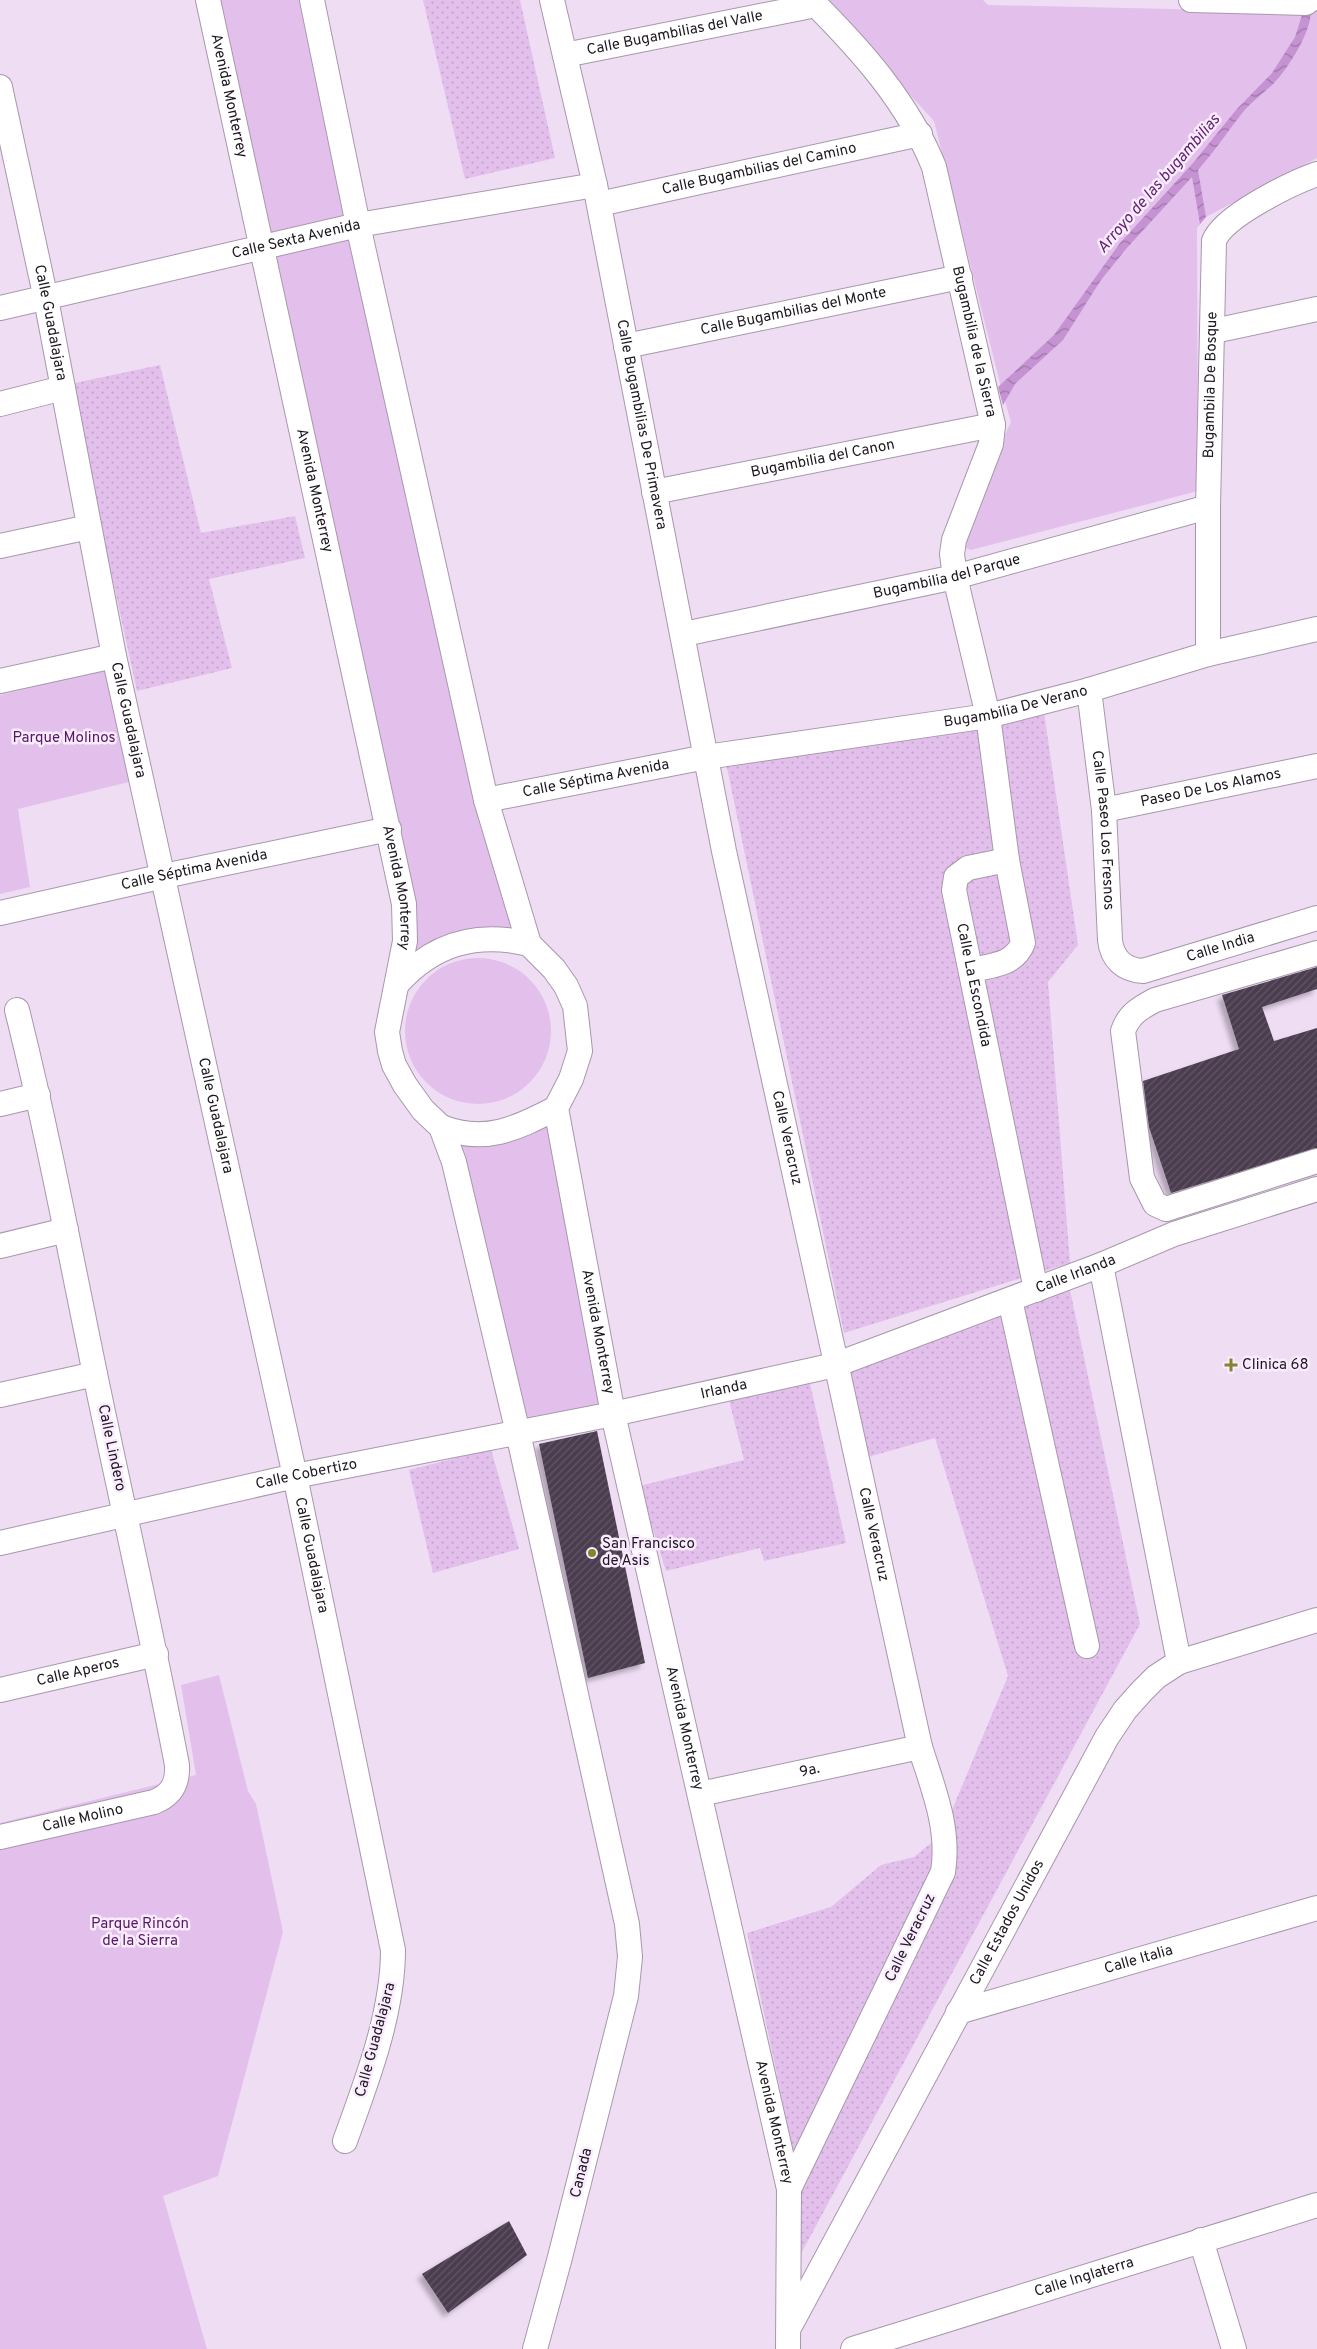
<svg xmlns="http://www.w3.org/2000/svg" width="1317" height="2349" viewBox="0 0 1317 2349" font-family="Overpass,sans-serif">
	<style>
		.grass { fill: url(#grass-dots) }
		.park { fill: #e3c0ec }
		.water { fill: url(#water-waves) }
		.building { fill: url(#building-hatch); filter: url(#shadow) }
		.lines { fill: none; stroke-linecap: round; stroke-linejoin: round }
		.minor-casing { stroke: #a897ac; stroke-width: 26 }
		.minor { stroke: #fff; stroke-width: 24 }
		.poi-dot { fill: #84842e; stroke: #faecfe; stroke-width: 2 }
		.labels { text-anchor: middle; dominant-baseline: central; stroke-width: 5; stroke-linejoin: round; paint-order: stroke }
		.street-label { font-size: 15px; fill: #1d171f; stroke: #faecfe }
		.park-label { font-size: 15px; fill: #561764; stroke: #faecfe }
		.poi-label { font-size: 15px; fill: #1d171f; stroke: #faecfe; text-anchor: start }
		.water-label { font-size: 16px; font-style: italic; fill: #61236f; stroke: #faecfe }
	</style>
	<defs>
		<pattern id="grass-dots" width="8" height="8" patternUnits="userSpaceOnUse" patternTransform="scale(1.25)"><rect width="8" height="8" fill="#e3c0ec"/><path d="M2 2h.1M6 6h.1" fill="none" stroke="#c2a4ca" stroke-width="1.8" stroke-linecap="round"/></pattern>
		<pattern id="water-waves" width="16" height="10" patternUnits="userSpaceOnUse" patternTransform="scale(1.25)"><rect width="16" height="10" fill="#c592d2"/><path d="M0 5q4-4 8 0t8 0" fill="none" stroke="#9f76aa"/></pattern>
		<pattern id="building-hatch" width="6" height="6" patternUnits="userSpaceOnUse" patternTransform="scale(1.25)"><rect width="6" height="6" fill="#4b3d4f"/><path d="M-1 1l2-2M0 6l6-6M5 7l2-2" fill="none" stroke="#615665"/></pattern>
		<filter id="shadow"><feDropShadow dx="-4.5" dy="4.5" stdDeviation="2.5" flood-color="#0004"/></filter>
	</defs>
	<rect width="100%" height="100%" fill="#efddf4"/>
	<!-- grass -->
	<path class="grass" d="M423 0H520L555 158 465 179Z
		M160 365 201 533 295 516 305 558 209 579 232 668 137 691 70 384Z
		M1041 692 1078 945 1048 982 1070 1263 844 1333 726 763Z
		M1070 1290 1140 1624 796 2263 792 2146 747 1933 831 1907 881 1865 914 1857 942 1834 1008 1676 935 1438 861 1459 838 1370Z
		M809 1379 846 1543 764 1561 760 1548 666 1571 639 1486 744 1460 729 1400Z
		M491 1449 519 1549 433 1573 409 1470Z"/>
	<!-- park -->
	<path class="park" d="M208 0H312L529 944 502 939 412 967Z
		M823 0H983L988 5 1303 12 1317 4V158L1206 217 1197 228 1198 491 971 550 961 546 960 527 1011 422 1002 391 934 121Z
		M107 668 133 781 18 809 30 887 0 894V695Z
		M405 1031a73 73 0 1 1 146 0a73 73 0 1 1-146 0Z
		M551 1117 605 1409 523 1424 459 1140Z
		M219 1675 248 1791 256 1804 283 1932 218 2176 163 2196 207 2349H0V1823L196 1775 181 1685Z"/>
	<!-- water -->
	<path class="water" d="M1311 9C1312 31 1289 67 1274 83 1264 93 1252 101 1243 112 1228 131 1214 152 1198 170L1206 217 1200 224 1192 177 1126 249 1101 280 1063 340 1015 384 1003 405 998 387 1054 335 1120 243 1193 163 1236 110 1272 73 1295 37 1303 12Z"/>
	<!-- building -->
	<path class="building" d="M1317 967V989L1262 1007 1274 1041 1317 1028V1148L1171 1193 1149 1127 1143 1081 1239 1049 1222 995Z
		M597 1431 645 1663 588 1678 539 1444Z
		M509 2221 527 2255 448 2313 422 2274Z"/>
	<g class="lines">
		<!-- minor casing -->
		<g class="minor-casing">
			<g id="minor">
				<path id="s1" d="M208 0 404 904 405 941 387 1032 390 1051 394 1065 405 1085 423 1110 441 1127 454 1162 518 1433 627 1924 630 1957 626 1996 559 2261 535 2349"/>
				<path id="s2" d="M312 0 358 225 486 800 529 944 554 969 566 986 575 1006 580 1051 571 1079 556 1108 613 1414 789 2189 788 2349"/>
				<path id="s3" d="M552 0 595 185 724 851 920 1747C933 1788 950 1828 943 1872L789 2189"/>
				<path id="s4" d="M811 0C860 49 908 102 934 167L993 425 991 444 954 540 952 554 955 577 988 716 1007 860 968 868 956 877 954 890 1036 1290"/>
				<path d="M1191 0 1306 3 1310 0"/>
				<path id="s5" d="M565 55 816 5"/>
				<path id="s6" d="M0 87 46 299 114 656 295 1476 393 1950C393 2013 367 2081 345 2141"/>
				<path id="s7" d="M599 204 920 134"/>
				<path id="s8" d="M0 308 358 225 595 185"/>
				<path d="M1214 331 1317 309"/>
				<path id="s9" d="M626 346 960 277"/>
				<path d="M0 404 63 388"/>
				<path id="s10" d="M654 492 993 425"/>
				<path d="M0 546 89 527"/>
				<path id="s11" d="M684 634 955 577 1208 507"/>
				<path id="s12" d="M1208 654V507L1214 241C1223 216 1292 183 1317 174"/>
				<path d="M0 681 114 656"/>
				<path id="s13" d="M1089 690 1104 810 1110 940C1112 959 1124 970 1143 971L1317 918"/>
				<path id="s14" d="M486 800 706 757 988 716 1089 690 1208 654 1317 629"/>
				<path id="s15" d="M1104 810 1317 766"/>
				<path id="s16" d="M0 913 164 876 389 829"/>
				<path d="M1317 953 1155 1000C1140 1008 1129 1014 1123 1031L1142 1178 1155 1204 1166 1209 1317 1161"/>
				<path d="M972 970C993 965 1014 965 1023 943L1007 860"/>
				<path d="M397 984C433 944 476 931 529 944"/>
				<path d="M0 1104 38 1095"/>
				<path d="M441 1127C485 1144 516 1129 556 1108"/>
				<path d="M0 1246 66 1230"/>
				<path d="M1101 1265 1179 1662"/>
				<path d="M1010 1300 1087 1646"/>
				<path d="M0 1395 95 1374"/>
				<path id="s17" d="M0 1543 295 1476 613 1414 835 1365 1101 1265 1174 1234 1317 1189"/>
				<path id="s18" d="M0 1690 156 1654"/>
				<path id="s19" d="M700 1794 920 1747"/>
				<path id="s20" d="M0 1837 154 1802C172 1795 178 1783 177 1765 152 1634 122 1504 95 1374 70 1252 47 1130 17 1010"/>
				<path id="s21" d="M958 2012 1317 1908"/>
				<path d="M1201 2240 1234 2349"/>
				<path id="s22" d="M791 2324 1107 1737 1125 1710 1142 1691 1156 1677 1179 1662 1317 1620"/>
				<path id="s23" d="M853 2349 1317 2205"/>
			</g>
		</g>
		<!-- minor -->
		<use href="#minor" class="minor"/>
	</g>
	<!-- markers -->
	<g class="poi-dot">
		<path d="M1228.5 1357.5h5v5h5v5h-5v5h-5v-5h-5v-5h5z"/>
		<circle cx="592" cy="1553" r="5"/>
	</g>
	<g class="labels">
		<!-- street labels -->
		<g class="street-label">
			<text stroke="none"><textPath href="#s5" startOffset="112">Calle Bugambilias del Valle</textPath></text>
			<text stroke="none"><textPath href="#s1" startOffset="98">Avenida Monterrey</textPath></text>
			<text stroke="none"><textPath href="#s7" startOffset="164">Calle Bugambilias del Camino</textPath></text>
			<text stroke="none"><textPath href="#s8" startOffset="304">Calle Sexta Avenida</textPath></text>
			<text stroke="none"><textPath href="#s9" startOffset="171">Calle Bugambilias del Monte</textPath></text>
			<text stroke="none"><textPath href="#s6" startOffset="241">Calle Guadalajara</textPath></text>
			<text stroke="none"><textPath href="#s4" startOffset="388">Bugambilia de la Sierra</textPath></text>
			<text stroke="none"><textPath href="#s12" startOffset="269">Bugambila De Bosque</textPath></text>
			<text stroke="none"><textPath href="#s3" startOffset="434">Calle Bugambilias De Primavera</textPath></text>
			<text stroke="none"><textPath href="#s10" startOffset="172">Bugambilia del Canon</textPath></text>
			<text stroke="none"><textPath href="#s1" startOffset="502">Avenida Monterrey</textPath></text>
			<text stroke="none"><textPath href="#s11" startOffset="269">Bugambilia del Parque</textPath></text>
			<text stroke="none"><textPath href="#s14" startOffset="538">Bugambilia De Verano</textPath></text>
			<text stroke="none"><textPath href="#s6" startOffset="646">Calle Guadalajara</textPath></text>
			<text stroke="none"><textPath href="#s14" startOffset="112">Calle Séptima Avenida</textPath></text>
			<text stroke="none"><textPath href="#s15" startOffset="109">Paseo De Los Alamos</textPath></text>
			<text stroke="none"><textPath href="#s13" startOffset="141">Calle Paseo Los Fresnos</textPath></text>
			<text stroke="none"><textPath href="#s16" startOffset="199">Calle Séptima Avenida</textPath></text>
			<text stroke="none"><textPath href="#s1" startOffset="908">Avenida Monterrey</textPath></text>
			<text stroke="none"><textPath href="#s13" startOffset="382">Calle India</textPath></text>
			<text stroke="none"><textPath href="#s4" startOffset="1086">Calle La Escondida</textPath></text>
			<text stroke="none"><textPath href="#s6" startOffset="1051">Calle Guadalajara</textPath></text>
			<text stroke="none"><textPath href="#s3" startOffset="1162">Calle Veracruz</textPath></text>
			<text stroke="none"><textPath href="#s17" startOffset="1111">Calle Irlanda</textPath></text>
			<text stroke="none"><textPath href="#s2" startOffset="1382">Avenida Monterrey</textPath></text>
			<text stroke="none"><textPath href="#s17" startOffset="740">Irlanda</textPath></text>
			<text transform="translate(111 1448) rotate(78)">Calle Lindero</text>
			<text stroke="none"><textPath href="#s17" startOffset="314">Calle Cobertizo</textPath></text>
			<text stroke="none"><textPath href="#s3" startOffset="1568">Calle Veracruz</textPath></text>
			<text stroke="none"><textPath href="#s6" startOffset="1501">Calle Guadalajara</textPath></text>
			<text stroke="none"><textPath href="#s18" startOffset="80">Calle Aperos</textPath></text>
			<text stroke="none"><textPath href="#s2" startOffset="1788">Avenida Monterrey</textPath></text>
			<text stroke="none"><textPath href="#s19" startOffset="112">9a.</textPath></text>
			<text stroke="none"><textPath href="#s20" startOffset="85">Calle Molino</textPath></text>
			<text stroke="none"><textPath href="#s22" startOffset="456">Calle Estados Unidos</textPath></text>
			<text transform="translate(911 1938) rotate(-64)">Calle Veracruz</text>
			<text stroke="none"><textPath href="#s21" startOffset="188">Calle Italia</textPath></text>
			<text transform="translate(376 2040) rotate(-75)">Calle Guadalajara</text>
			<text stroke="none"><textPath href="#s2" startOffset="2192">Avenida Monterrey</textPath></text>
			<text transform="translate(582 2173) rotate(-76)">Canada</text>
			<text stroke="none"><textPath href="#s23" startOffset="242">Calle Inglaterra</textPath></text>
		</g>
		<!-- park labels -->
		<g class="park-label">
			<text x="64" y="738">Parque Molinos</text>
			<text x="140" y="1924">Parque Rincón<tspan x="140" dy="17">de la Sierra</tspan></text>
		</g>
		<!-- poi labels -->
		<g class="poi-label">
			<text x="1242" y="1365">Clinica 68</text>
			<text x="602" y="1544">San Francisco<tspan x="602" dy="17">de Asis</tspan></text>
		</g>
		<!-- water labels -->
		<g class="water-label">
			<text transform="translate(1159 184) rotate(-49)">Arroyo de las bugambilias</text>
		</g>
	</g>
</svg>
